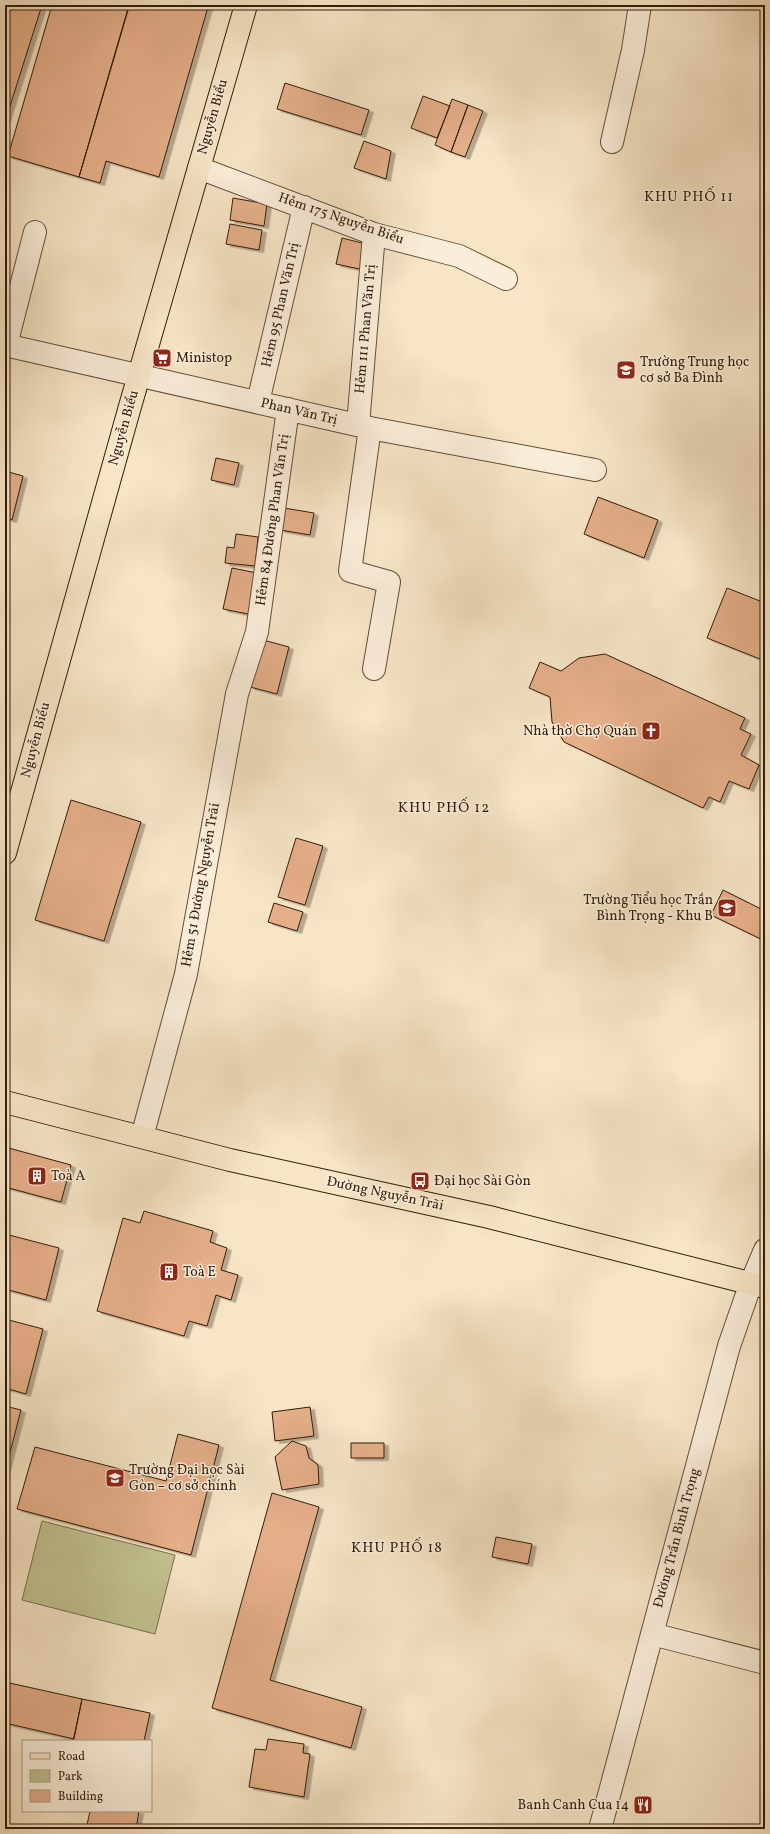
<svg xmlns="http://www.w3.org/2000/svg" width="770" height="1834" viewBox="0 0 770 1834" font-family="Vollkorn,serif">
	<style>
		.green { fill: #c2c391; stroke: #7a704e }
		.building { fill: #e5af89; stroke: #321c0a; filter: url(#shadow) }
		.lines { fill: none; stroke-linecap: round; stroke-linejoin: round }
		.minor-casing { stroke: #634e39; stroke-width: 24 }
		.major-casing { stroke: #321c0a; stroke-width: 24 }
		.minor { stroke: #faeeda; stroke-width: 22 }
		.major { stroke: #f7e5c6; stroke-width: 22 }
		.labels { text-anchor: middle; dominant-baseline: central; stroke-width: 3; stroke-linejoin: round; paint-order: stroke }
		.street-label { font-size: 14px; fill: #321c0a; stroke: #faeeda }
		.poi-label { font-size: 14px; fill: #321c0a; stroke: #faeeda; text-anchor: start }
		.neighbourhood-label { font-size: 15px; letter-spacing: 1px; fill: #321c0a; stroke: #faeeda }
	</style>
	<defs>
		<filter id="shadow"><feDropShadow dx="4.5" dy="2.5" stdDeviation="0" flood-color="#0004"/></filter>
	</defs>
	<rect width="100%" height="100%" fill="#f7e5c6"/>
	<filter id="stains"><feTurbulence type="fractalNoise" baseFrequency=".005" numOctaves="4"/><feColorMatrix values="0 0 0 0 .2 0 0 0 0 .09 0 0 0 0 .02 0 0 0 .5 -.17"/></filter>
	<radialGradient id="worn" r=".72"><stop offset=".6" stop-color="#630" stop-opacity="0"/><stop offset="1" stop-color="#630" stop-opacity=".3"/></radialGradient>
	<!-- green -->
	<path class="green" d="M42 1521 175 1555 155 1634 22 1600Z"/>
	<!-- building -->
	<path class="building" d="M5 5H42L5 122Z
		M52 5H122L129 7 79 177 8 156Z
		M129 5H202L208 7 159 177 106 161 100 183 79 177Z
		M285 83 369 110 361 135 277 109Z
		M423 96 450 106 437 138 411 128Z
		M452 99 468 105 451 152 435 145Z
		M468 105 483 111 465 157 451 152Z
		M364 141 391 151 386 179 354 168Z
		M233 198 267 204 264 226 230 220Z
		M230 224 262 230 259 250 226 244Z
		M342 238 370 245 364 270 336 264Z
		M216 458 239 463 234 485 211 480Z
		M5 471 23 476 12 520 5 518Z
		M598 497 658 520 644 558 584 534Z
		M284 508 314 513 310 535 280 530Z
		M236 534 258 537 255 566 225 563 227 547 234 548Z
		M232 568 262 574 253 615 223 609Z
		M727 588 765 603V661L707 638Z
		M263 640 289 647 277 694 250 687Z
		M605 654 745 718 740 729 751 734 741 755 759 765 749 789 729 781 720 802 709 797 703 808 564 742 552 722 550 697 529 688 540 662 561 671 579 658Z
		M71 800 141 822 104 941 35 920Z
		M296 838 323 846 305 905 278 897Z
		M723 890 765 911V941L711 915Z
		M274 903 303 912 297 931 268 922Z
		M5 1147 71 1165 61 1202 5 1187Z
		M144 1211 213 1231 210 1242 227 1248 221 1270 238 1275 231 1300 216 1295 207 1326 189 1321 184 1336 97 1311 123 1218 140 1223Z
		M9 1235 59 1248 46 1300 5 1289V1251Z
		M5 1319 43 1329 26 1394 5 1388Z
		M5 1406 21 1410 5 1472Z
		M310 1407 314 1436 275 1441 272 1412Z
		M178 1434 219 1445 191 1555 17 1509 35 1447 166 1481Z
		M292 1441 306 1446 309 1458 318 1465 319 1484 282 1490 275 1457Z
		M351 1443H384V1458H351Z
		M272 1493 319 1507 270 1680 362 1707 351 1748 212 1708Z
		M496 1537 532 1544 528 1564 492 1557Z
		M5 1682 82 1699 74 1739 5 1723Z
		M82 1699 150 1713 144 1741H73Z
		M268 1739 304 1744 303 1753 310 1754 304 1797 249 1787 255 1749 266 1750Z
		M90 1811H139L136 1829H106L87 1825Z"/>
	<g class="lines">
		<!-- minor casing -->
		<g class="minor-casing">
			<path id="minor" d="M612 142 633 50 640 5
				M199 168 374 234 459 256 506 279
				M5 345 370 428 595 470
				M6 345 35 232
				M258 402 304 207
				M358 425 374 234
				M370 428 350 571 389 582 374 669
				M142 1137 186 974 237 694 257 632 288 409
				M652 1634 765 1663
				M600 1829 729 1346 751 1283 765 1250"/>
		</g>
		<!-- major casing -->
		<g class="major-casing">
			<path id="major" d="M5 853 129 410 246 5
				M5 1102 230 1160 489 1217 765 1287"/>
		</g>
		<!-- minor -->
		<use href="#minor" class="minor"/>
		<!-- major -->
		<use href="#major" class="major"/>
	</g>
	<!-- icons -->
	<defs>
		<g id="supermarket-square" transform="scale(1)"><rect x="-9" y="-9" width="18" height="18" rx="4" fill="#8f2418" stroke="#faeeda"/><path d="M-6-5.5h2.5l.6 2H6L4.5 2H-2.5L-4.4-4H-6ZM-1.5 3.2a1.3 1.3 0 1 0 .1 0ZM3 3.2a1.3 1.3 0 1 0 .1 0Z" fill="#fff"/></g>
		<g id="school-square" transform="scale(1)"><rect x="-9" y="-9" width="18" height="18" rx="4" fill="#8f2418" stroke="#faeeda"/><path d="M0-5L7-2L0 1L-7-2ZM-4 1L0 2.5L4 1V4Q0 6-4 4Z" fill="#fff"/></g>
		<g id="church-square" transform="scale(1)"><rect x="-9" y="-9" width="18" height="18" rx="4" fill="#8f2418" stroke="#faeeda"/><path d="M-1.2-6h2.4v3.5h3.3v2.4h-3.3V6h-2.4V-.1h-3.3v-2.4h3.3Z" fill="#fff"/></g>
		<g id="building-square" transform="scale(1)"><rect x="-9" y="-9" width="18" height="18" rx="4" fill="#8f2418" stroke="#faeeda"/><path d="M-4-6H4V6H1V3H-1V6H-4ZM-2.5-4.3h1.7v1.8h-1.7ZM.8-4.3h1.7v1.8H.8ZM-2.5-1h1.7V.8h-1.7ZM.8-1h1.7V.8H.8Z" fill="#fff"/></g>
		<g id="bus-square" transform="scale(1)"><rect x="-9" y="-9" width="18" height="18" rx="4" fill="#8f2418" stroke="#faeeda"/><path d="M-5-6H5V4H4V6H2V4H-2V6H-4V4H-5ZM-3.5-4V0h7V-4ZM-3.5 1.2v1.5H-2V1.2ZM2 1.2v1.5H3.5V1.2Z" fill="#fff"/></g>
		<g id="university-square" transform="scale(1)"><rect x="-9" y="-9" width="18" height="18" rx="4" fill="#8f2418" stroke="#faeeda"/><path d="M0-5L7-2L0 1L-7-2ZM-4 1L0 2.5L4 1V4Q0 6-4 4Z" fill="#fff"/></g>
		<g id="restaurant-square" transform="scale(1)"><rect x="-9" y="-9" width="18" height="18" rx="4" fill="#8f2418" stroke="#faeeda"/><path d="M-5-6h1v4h1v-4h1v4h1v-4h1v5L-1.5 .5V6h-2V.5L-5-1ZM5-6V6H3V1.5H1.5Q1.5-4 5-6Z" fill="#fff"/></g>
	</defs>
	<g fill-rule="evenodd">
		<use href="#supermarket-square" x="162" y="358"/>
		<use href="#school-square" x="626" y="370"/>
		<use href="#church-square" x="651" y="731"/>
		<use href="#school-square" x="727" y="908"/>
		<use href="#building-square" x="37" y="1176"/>
		<use href="#bus-square" x="420" y="1181"/>
		<use href="#building-square" x="169" y="1272"/>
		<use href="#university-square" x="115" y="1478"/>
		<use href="#restaurant-square" x="643" y="1805"/>
	</g>
	<g class="labels">
		<!-- street labels -->
		<g class="street-label">
			<text transform="translate(213 117) rotate(-74)">Nguyễn Biểu</text>
			<text transform="translate(341 219) rotate(19)">Hẻm 175 Nguyễn Biểu</text>
			<text transform="translate(281 305) rotate(-77)">Hẻm 95 Phan Văn Trị</text>
			<text transform="translate(366 329) rotate(-85)">Hẻm 111 Phan Văn Trị</text>
			<text transform="translate(299 412) rotate(13)">Phan Văn Trị</text>
			<text transform="translate(124 428) rotate(-74)">Nguyễn Biểu</text>
			<text transform="translate(273 520) rotate(-82)">Hẻm 84 Đường Phan Văn Trị</text>
			<text transform="translate(36 740) rotate(-75)">Nguyễn Biểu</text>
			<text transform="translate(201 885) rotate(-80)">Hẻm 51 Đường Nguyễn Trãi</text>
			<text transform="translate(385 1194) rotate(12)">Đường Nguyễn Trãi</text>
			<text transform="translate(677 1538) rotate(-75)">Đường Trần Bình Trọng</text>
		</g>
		<!-- poi labels -->
		<g class="poi-label">
			<text x="176" y="358">Ministop</text>
			<text x="640" y="362">Trường Trung học<tspan x="640" dy="16">cơ sở Ba Đình</tspan></text>
			<text x="637" y="731" text-anchor="end">Nhà thờ Chợ Quán</text>
			<text x="713" y="900" text-anchor="end">Trường Tiểu học Trần<tspan x="713" dy="16">Bình Trọng - Khu B</tspan></text>
			<text x="51" y="1176">Toà A</text>
			<text x="434" y="1181">Đại học Sài Gòn</text>
			<text x="183" y="1272">Toà E</text>
			<text x="129" y="1470">Trường Đại học Sài<tspan x="129" dy="16">Gòn – cơ sở chính</tspan></text>
			<text x="629" y="1805" text-anchor="end">Banh Canh Cua 14</text>
		</g>
		<!-- neighbourhood labels -->
		<g class="neighbourhood-label">
			<text x="689" y="197">KHU PHỐ 11</text>
			<text x="444" y="808">KHU PHỐ 12</text>
			<text x="397" y="1548">KHU PHỐ 18</text>
		</g>
	</g>
	<!-- margin -->
	<rect width="770" height="1834" fill="none" stroke="#f7e5c6" stroke-width="20"/>
	<rect x="6" y="6" width="758" height="1822" fill="none" stroke="#321c0a" stroke-width="2"/>
	<rect x="10" y="10" width="750" height="1814" fill="none" stroke="#321c0a"/>
	<!-- legend -->
	<rect x="22" y="1740" width="130" height="72" fill="#faeeda" stroke="#aa9a87"/>
	<rect x="30" y="1753" width="20" height="6" fill="#f7e5c6" stroke="#aa9a87"/>
	<text x="58" y="1760" font-size="12" fill="#321c0a">Road</text>
	<rect x="30" y="1770" width="20" height="12" fill="#c2c391" stroke="#aa9a87"/>
	<text x="58" y="1780" font-size="12" fill="#321c0a">Park</text>
	<rect x="30" y="1790" width="20" height="12" fill="#e5af89" stroke="#aa9a87"/>
	<text x="58" y="1800" font-size="12" fill="#321c0a">Building</text>
	<rect width="100%" height="100%" filter="url(#stains)"/>
	<rect width="100%" height="100%" fill="url(#worn)"/>
</svg>
